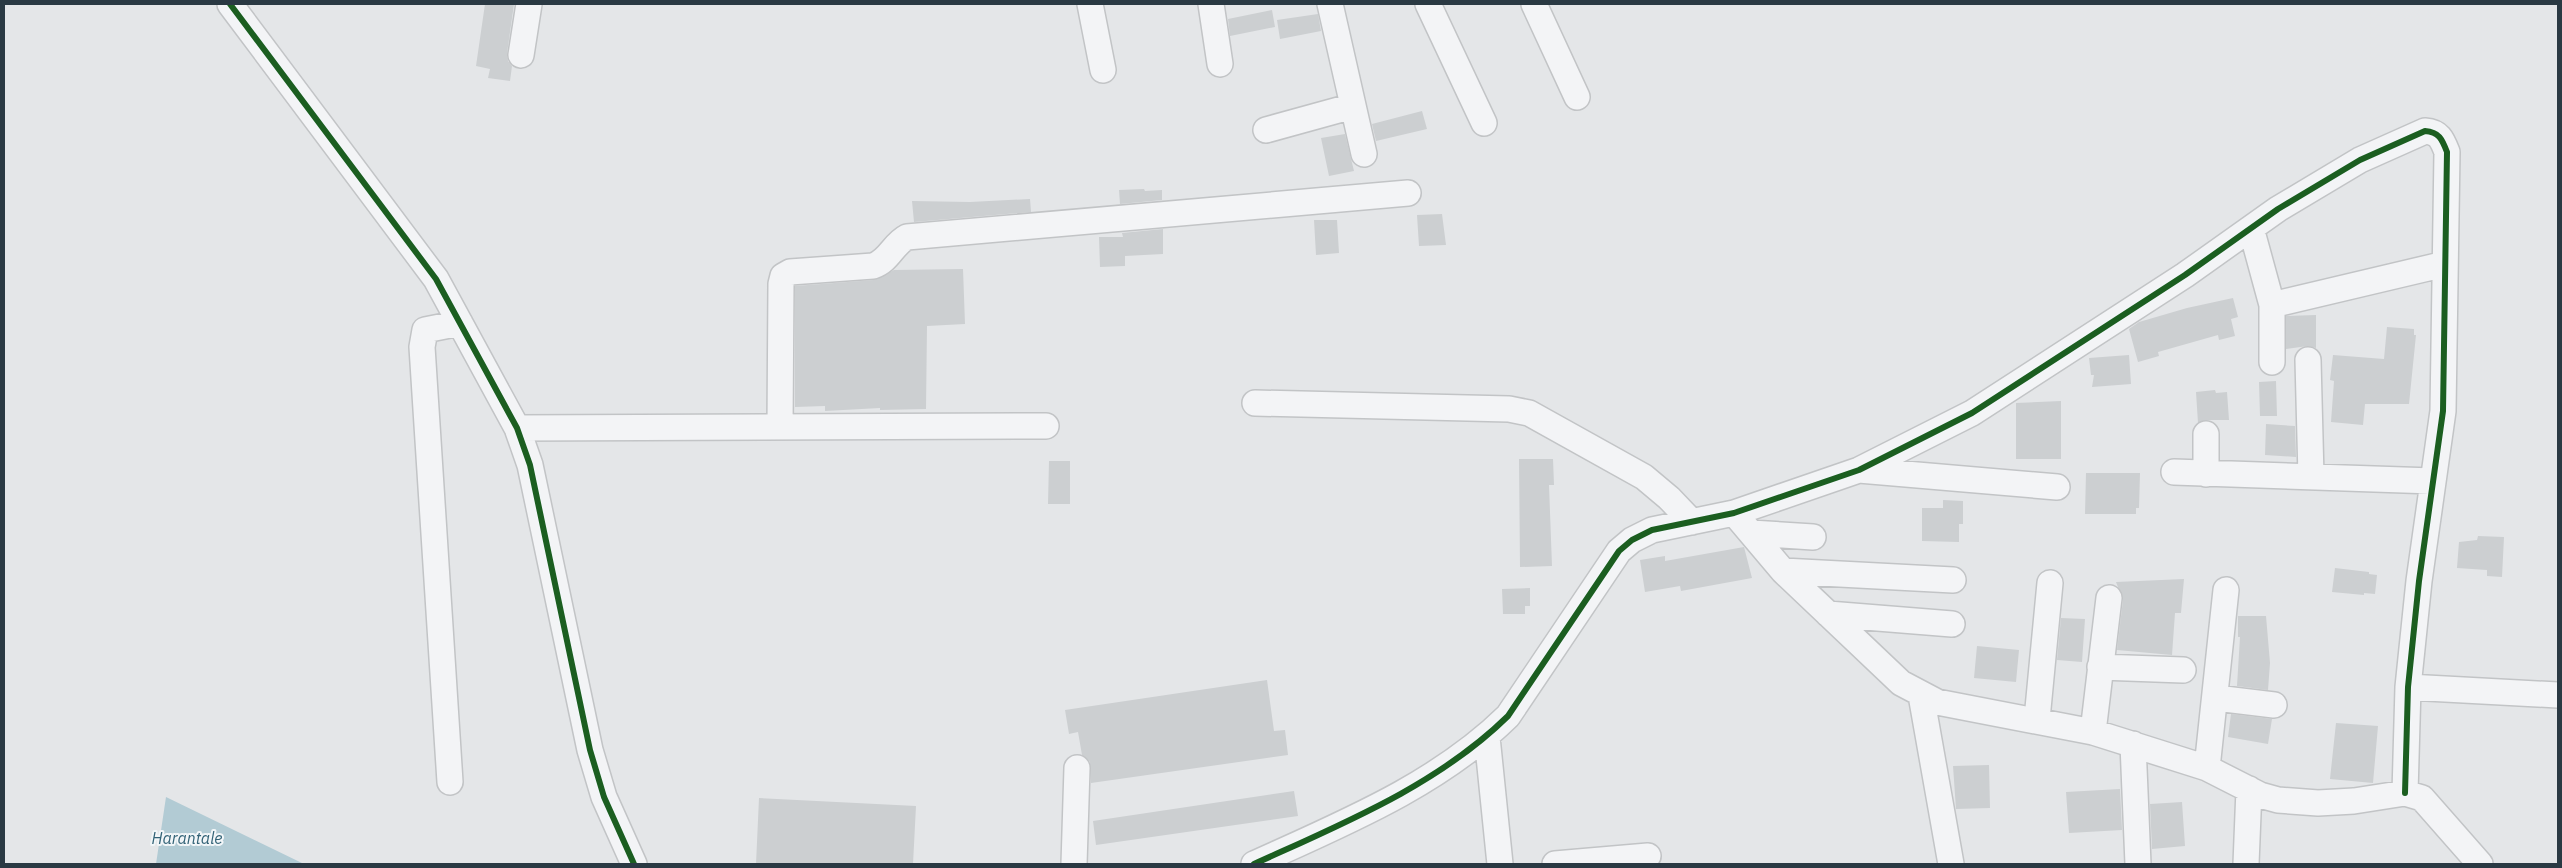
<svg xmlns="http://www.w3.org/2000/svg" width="2562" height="868" viewBox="0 0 2562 868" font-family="'IBM Plex Sans',sans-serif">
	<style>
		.water { fill: #b2cbd4 }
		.building { fill: #cccfd1 }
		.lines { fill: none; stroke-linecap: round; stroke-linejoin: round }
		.minor-casing { stroke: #c2c4c6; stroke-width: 28 }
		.minor { stroke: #f3f4f6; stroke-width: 25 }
		.cycleway-casing { stroke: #f2f6f8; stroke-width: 9 }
		.cycleway { stroke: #1b5e20; stroke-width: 6 }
		.labels { text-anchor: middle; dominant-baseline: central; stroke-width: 4; stroke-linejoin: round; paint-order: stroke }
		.water-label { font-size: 16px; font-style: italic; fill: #336377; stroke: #f2f6f8 }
	</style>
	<rect width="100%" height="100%" fill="#e4e6e8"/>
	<!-- water -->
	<path class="water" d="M166 797 304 864H308H156Z"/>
	<!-- building -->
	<path class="building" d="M485 4H514L507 53 508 61 512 66 510 81 488 78 490 69 476 66Z
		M1272 10 1275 27 1230 36 1228 19Z
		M1318 14 1321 31 1280 39 1277 20Z
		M1422 111 1427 129 1376 141 1372 124Z
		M1345 134 1354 171 1329 176 1321 138Z
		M1144 189 1145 191 1162 190V200L1120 204 1119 190Z
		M1030 199 1031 212 914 222 912 201 970 202Z
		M1442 214 1446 245 1419 246 1417 215Z
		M1314 220H1337L1339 253 1316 255Z
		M1163 229V254L1125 256V266L1100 267 1099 237H1123L1122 233Z
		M963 269 965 324 927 326 926 409 880 410V408L825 411V406L795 407V286L874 280 894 270Z
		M2233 298 2238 317 2231 319 2235 336 2219 340 2218 335 2158 352 2159 356 2138 362 2129 329 2139 322 2187 308Z
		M2316 315V348L2308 346 2286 349V316Z
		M2387 327 2414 329V335H2416L2409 404H2365L2363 425 2331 422 2334 381 2330 380 2333 355 2384 359Z
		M2129 355 2131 384 2092 387 2094 375H2091L2089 358Z
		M2276 381 2277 416H2260L2259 382Z
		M2215 390 2216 393 2227 392 2229 420H2206L2198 423 2196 392Z
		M2061 401V459H2016V403Z
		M2266 424 2295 426 2296 457 2265 455Z
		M1519 459H1553L1554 485H1549L1552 566 1520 567Z
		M1049 461H1070V504H1048Z
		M2086 473H2140L2139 508H2136V514H2085Z
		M1943 500 1963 501V524H1959V542L1922 541V508H1943Z
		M2478 536 2504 537 2502 577 2487 576V570L2457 568 2459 542 2477 540Z
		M1744 547 1752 578 1681 591 1680 586 1645 592 1640 560 1665 556V561Z
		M2335 568 2369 572V574L2377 575 2375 594 2364 593V595L2332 592Z
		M2184 579 2181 613H2175L2172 655 2117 650 2123 600 2116 582Z
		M1530 588V606H1525V614H1503L1502 589Z
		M2238 616H2266L2270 663 2268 690 2237 686 2240 637H2238Z
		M2061 618 2085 619 2082 662 2057 660Z
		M1977 646 2019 650 2016 682 1974 678Z
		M1267 680 1274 731 1285 730 1288 755 1091 783 1090 762 1082 755 1078 732 1069 734 1065 710Z
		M2231 714 2272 719 2268 744 2228 737Z
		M2336 723 2378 726 2373 783 2330 779Z
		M1989 765 1990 808 1956 809 1953 766Z
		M2120 789 2122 830 2069 833 2066 792Z
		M1294 791 1298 816 1096 845 1093 821Z
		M759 798 916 806 913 864H756Z
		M2182 802 2185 846 2152 849 2150 804Z"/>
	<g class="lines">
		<!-- minor casing -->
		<g class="minor-casing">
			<path id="minor" d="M230 4 436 279 517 428 530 465 590 750 604 797 634 864
				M1090 4 1103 70
				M1211 4 1220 64
				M1330 4 1364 154
				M1428 4 1484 123
				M1534 4 1577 97
				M521 55 529 4
				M1266 130 1353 106
				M2251 228 2272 305V362
				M2272 305 2445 264
				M2308 360 2311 477
				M1255 403 1509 409 1529 413 1644 477 1669 498 1692 522
				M780 427 781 284 783 276 790 272 873 266C889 261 893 244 907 237L1408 193
				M517 428 1046 426
				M2206 434V474
				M1859 470 2057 487
				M2174 472 2433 481
				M1734 513 1783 571 1901 683 1937 702 2093 732 2207 768 2260 795 2278 800 2318 803 2354 801 2405 793 2422 798 2480 864
				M1751 533 1813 537
				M1783 571 1953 580
				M1828 614 1952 624
				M2100 667 2183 670
				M2408 687 2558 695
				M1921 695 1951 864
				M2216 698 2274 705
				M2037 719 2050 583
				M2093 732 2109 598
				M1487 737 1500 864
				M2133 744 2138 864
				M2207 768 2226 590
				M450 782 422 347 425 330 460 323
				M1074 864 1077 768
				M1254 864C1342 824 1438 785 1508 716L1619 551 1632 540 1652 530 1734 513 1859 470 1972 413 2185 275 2278 209 2360 160 2425 131C2439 132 2442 139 2447 152L2443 411 2419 581 2408 687 2405 793
				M1555 864 1648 856
				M2246 864 2249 789"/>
		</g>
		<!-- minor -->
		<use href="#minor" class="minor"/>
		<!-- cycleway casing -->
		<g class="cycleway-casing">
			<path id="cycleway" d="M230 4 436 279 517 428 530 465 590 750 604 797 634 864
				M1254 864C1342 824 1438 785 1508 716L1619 551 1632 540 1652 530 1734 513 1859 470 1972 413 2185 275 2278 209 2360 160 2425 131C2439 132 2442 139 2447 152L2443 411 2419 581 2408 687 2405 793"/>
		</g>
		<!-- cycleway -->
		<use href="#cycleway" class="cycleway"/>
	</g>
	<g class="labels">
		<!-- water labels -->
		<g class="water-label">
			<text x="187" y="838">Harantale</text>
		</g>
	</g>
	<!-- border -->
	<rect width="2562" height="868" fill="none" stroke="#2a3943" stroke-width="10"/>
</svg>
